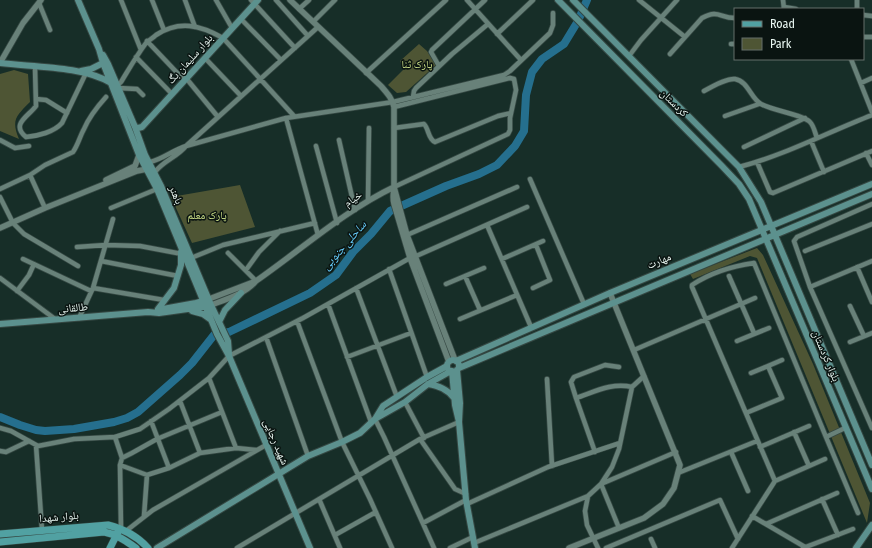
<svg xmlns="http://www.w3.org/2000/svg" width="872" height="548" viewBox="0 0 872 548" font-family="'Fira Sans Condensed','Noto Naskh Arabic',sans-serif">
	<style>
		.green { fill: #4e5534 }
		.lines { fill: none; stroke-linecap: round; stroke-linejoin: round }
		.river { stroke: #256f8e; stroke-width: 8 }
		.minor-casing { stroke: #354843; stroke-width: 6 }
		.tertiary-casing { stroke: #354843; stroke-width: 7 }
		.secondary-casing { stroke: #354843; stroke-width: 8 }
		.primary-casing { stroke: #354843; stroke-width: 8 }
		.minor { stroke: #688179; stroke-width: 4.5 }
		.tertiary { stroke: #688179; stroke-width: 5.5 }
		.secondary { stroke: #5c918e; stroke-width: 6 }
		.primary { stroke: #51a1a2; stroke-width: 7 }
		.labels { text-anchor: middle; dominant-baseline: central; stroke-width: 3; stroke-linejoin: round; paint-order: stroke }
		.street-label { font-size: 11px; fill: #eaf8f3; stroke: #0a1411 }
		.park-label { font-size: 11px; fill: #d1e48a; stroke: #0a1411 }
		.water-label { font-size: 12px; font-style: italic; fill: #66cdfb; stroke: #0a1411 }
	</style>
	<rect width="100%" height="100%" fill="#172e28"/>
	<!-- green -->
	<path class="green" d="M419 44 427 51 436 65 406 92 397 93 388 85 404 69 400 61Z
		M14 70 28 74 30 102C16 116 11 120 19 139L0 131V74Z
		M240 185 255 227 192 243 171 197Z
		M757 248 763 255 813 364 870 503 867 523 757 258 750 256 693 279 690 274Z"/>
	<g class="lines">
		<!-- river -->
		<path class="river" d="M0 417 20 425 36 430 45 431 74 429 114 422 127 418 138 412 180 375 192 363 214 335 229 332 310 293 336 275 353 252 371 234 390 211 446 186 479 174 497 165 515 146 524 131 526 95 532 72 542 59 564 44 578 21 587 0"/>
		<!-- minor casing -->
		<g class="minor-casing">
			<path id="minor" d="M121 0 141 50
				M152 0 164 30
				M185 0 195 27
				M216 0 232 28
				M251 0 295 48
				M276 0 308 36
				M467 0 521 60
				M639 0 685 37
				M783 0 784 9
				M39 3 50 30
				M784 7 796 9
				M299 9 309 0
				M857 9V0
				M863 15 872 16
				M241 19 281 60
				M313 22 335 0
				M497 34 533 0
				M863 37H872
				M147 41 184 80
				M731 44H735
				M670 54 702 18C719 9 719 18 735 18
				M629 56 641 40 677 0
				M136 57 172 94
				M205 58 241 96
				M851 59 872 112
				M439 66 431 52 432 50 485 0
				M35 67 36 106C29 116 10 124 26 137 38 136 54 132 62 123L86 73
				M366 73 446 0
				M186 78 218 117
				M861 83 872 78
				M117 86 121 82C129 69 137 55 146 43 149 40 153 38 156 35 179 20 200 25 223 38L294 116
				M118 88 137 89 143 95
				M704 91C711 87 727 78 735 79 748 81 751 99 761 104 773 111 802 114 810 122 814 126 815 133 817 138
				M413 97 414 91 416 88 452 54 488 24
				M36 99 46 100 67 113
				M394 107 510 78 514 79 516 90 510 118V130L508 134 394 187
				M725 116 759 104
				M286 118 318 235
				M394 128 424 124C429 129 428 139 435 142L498 116 511 113
				M0 140 15 148 29 146
				M339 140 355 210
				M811 141 824 172
				M316 146 337 223
				M744 147 805 118
				M866 153 872 165
				M150 162C163 159 173 150 186 146L286 118 393 102 504 75 510 71 550 33 553 25V13
				M757 162 770 192 773 193 872 151
				M739 167C785 155 828 132 872 115
				M155 172C163 161 177 157 186 146L318 27
				M30 175 45 208
				M530 179 584 304
				M0 189 30 175 45 165 73 152C78 145 80 136 84 129 89 117 97 107 106 97
				M0 197 13 223 24 234 78 266
				M368 201 369 128
				M872 204 797 237 794 241 810 287 872 428
				M111 208 157 189
				M487 225 531 327
				M407 235 517 187
				M77 247 106 245 140 246 182 254
				M805 251 872 224
				M228 253 256 281
				M414 257 527 207
				M191 258 223 245 315 223
				M23 259 91 291
				M502 259 543 241
				M101 261 178 276
				M857 267 872 302
				M389 269 427 377
				M246 270 259 252 280 231
				M465 276 480 310
				M729 276 754 333
				M0 278 55 319
				M446 284 484 268
				M810 287 872 261
				M93 288 164 300
				M356 288 397 397
				M533 288 550 280 536 245
				M17 291 29 275 34 264
				M328 304 371 422
				M850 306 864 336
				M79 318 93 288 113 219
				M460 319 517 295
				M297 321 342 442 370 499 392 548
				M266 337 308 456
				M737 341 769 328
				M850 342 872 333
				M634 350 755 298
				M347 357 411 333
				M619 367 605 365 574 377 571 382 576 398C594 392 612 382 632 387
				M751 373 768 366
				M209 378 236 448
				M547 379 552 466
				M576 398 595 452
				M180 401 200 453
				M405 402 424 438
				M746 413 782 398 768 366 782 360
				M375 419 384 437 434 548
				M151 421 169 468
				M0 428 11 431 38 446 74 439 115 437 140 429 169 409 209 378 229 356 303 318 410 258
				M794 432 809 466
				M115 437 122 458 120 465 121 528
				M826 437 858 513
				M420 439 459 422
				M36 445 42 530
				M760 447 809 426
				M0 451 6 452 29 441
				M731 452 748 491
				M122 458 132 453 157 439 222 412
				M120 465 147 475
				M678 473 757 441
				M147 475 169 468 200 453 236 448 256 450
				M775 481 825 459
				M319 499 340 548
				M822 499 838 535
				M467 504 548 467 620 443
				M144 516 147 475
				M752 516 805 547
				M423 523 466 500
				M766 524 837 493
				M619 528 601 484 676 452
				M126 531 153 510 266 445
				M335 535 376 512
				M651 539 655 548
				M474 543 588 496
				M237 548 420 439 455 489 466 494
				M450 548 473 537
				M598 548 587 525 585 511 588 496 601 484 612 467 619 449 632 387 644 376
				M606 548 720 500 738 539
				M732 548 775 481 692 287V285C710 273 733 266 754 263L826 437 845 428
				M803 548 853 529"/>
		</g>
		<!-- tertiary casing -->
		<g class="tertiary-casing">
			<path id="tertiary" d="M290 0 381 86C387 93 392 98 394 107 394 133 394 159 394 185 394 192 392 197 394 204L410 258 449 362
				M0 63 23 23 41 0
				M106 180 135 166 139 155
				M394 187 407 235 455 360
				M0 228 45 208 137 171 147 169
				M209 299 256 281
				M211 305C227 299 245 294 256 281 302 249 344 211 394 187
				M569 548 644 518 663 504 674 488 680 465 610 293"/>
		</g>
		<!-- secondary casing -->
		<g class="secondary-casing">
			<path id="secondary" d="M78 0 99 49 103 63 139 155 157 189 217 334 229 356 310 548
				M558 0 721 165 739 184 749 199 872 489
				M573 0 739 167 761 202 872 465
				M103 55 108 64 135 127 145 155 161 186 211 305 228 341 229 354
				M0 63C32 67 84 66 111 83
				M81 71 91 69 103 63H106
				M135 127 138 128 142 127 258 0
				M158 309 174 288 181 265V252
				M163 309 196 303 207 300
				M192 311 203 314 210 319
				M219 322 225 310 241 293
				M0 324 148 312 159 313 209 306
				M447 366a6 6 0 1 1 12 0a6 6 0 1 1-12 0Z
				M456 361 610 293 872 184
				M447 366 427 377 383 406 375 419 405 402 428 384 451 371
				M459 368 872 194
				M452 371 455 405 459 422 460 403 457 370
				M428 384C439 386 447 389 454 398
				M459 422 466 500 475 548
				M157 548 308 456 342 442 360 433 375 419
				M856 548 872 525"/>
		</g>
		<!-- primary casing -->
		<g class="primary-casing">
			<path id="primary" d="M0 534 108 525C124 529 137 536 148 548
				M0 542 104 532C116 534 126 541 136 548
				M110 548 118 532"/>
		</g>
		<!-- minor -->
		<use href="#minor" class="minor"/>
		<!-- tertiary -->
		<use href="#tertiary" class="tertiary"/>
		<!-- secondary -->
		<use href="#secondary" class="secondary"/>
		<!-- primary -->
		<use href="#primary" class="primary"/>
	</g>
	<g class="labels">
		<!-- street labels -->
		<g class="street-label">
			<text transform="translate(190 59) rotate(-48)">بلوار سلیمان بگ</text>
			<text transform="translate(674 103) rotate(45)">کردستان</text>
			<text transform="translate(176 195) rotate(67)">باهنر</text>
			<text transform="translate(353 199) rotate(-34)">خیام</text>
			<text transform="translate(659 261) rotate(-23)">مهارت</text>
			<text transform="translate(73 308) rotate(-5)">طالقانی</text>
			<text transform="translate(826 356) rotate(67)">بلوار کردستان</text>
			<text transform="translate(276 442) rotate(67)">شهید رجایی</text>
			<text transform="translate(59 517) rotate(-5)">بلوار شهدا</text>
		</g>
		<!-- park labels -->
		<g class="park-label">
			<text x="417" y="64">پارک ثنا</text>
			<text x="207" y="215">پارک معلم</text>
		</g>
		<!-- water labels -->
		<g class="water-label">
			<text transform="translate(344 245) rotate(-49)">ساحلی جنوبی</text>
		</g>
	</g>
	<!-- legend -->
	<rect x="734" y="8" width="130" height="52" fill="#0a1411" stroke="#646f6b"/>
	<rect x="742" y="21" width="20" height="6" fill="#51a1a2" stroke="#646f6b"/>
	<text x="770" y="28" font-size="12" fill="#eaf8f3">Road</text>
	<rect x="742" y="38" width="20" height="12" fill="#4e5534" stroke="#646f6b"/>
	<text x="770" y="48" font-size="12" fill="#eaf8f3">Park</text>
</svg>
